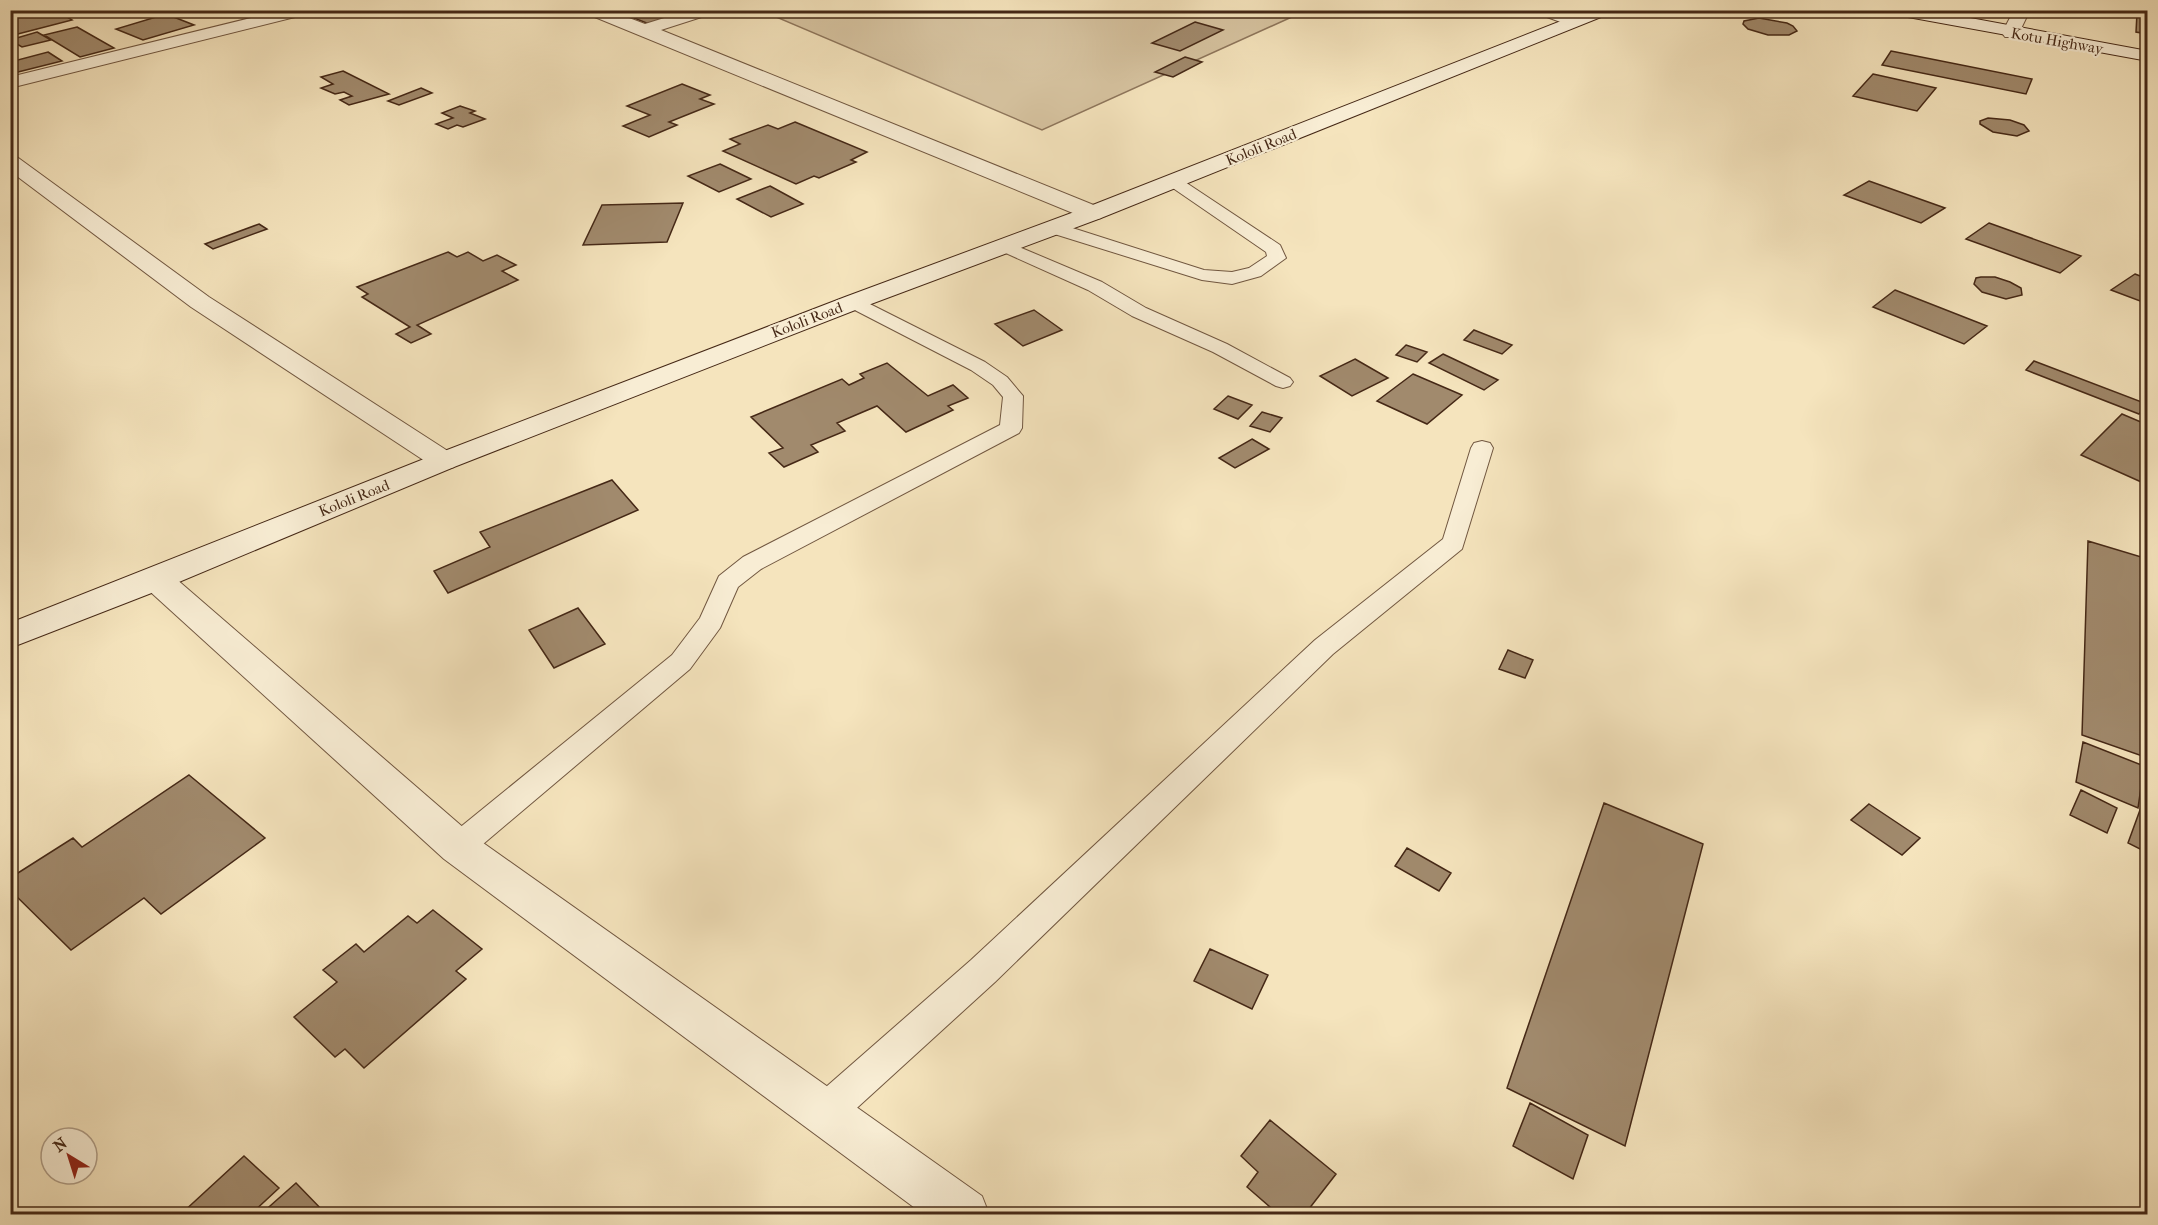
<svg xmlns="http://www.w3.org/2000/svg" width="2158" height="1225" viewBox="0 0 2158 1225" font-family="'IM FELL French Canon',serif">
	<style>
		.green { fill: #d7c4a1; stroke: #8e765c; stroke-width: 1.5 }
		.building { fill: #a18a6d; stroke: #452816; stroke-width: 1.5 }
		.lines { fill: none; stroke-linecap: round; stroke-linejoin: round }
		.lane-casing { stroke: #715740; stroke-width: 2 }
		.street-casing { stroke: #715740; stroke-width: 2 }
		.secondary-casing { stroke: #452816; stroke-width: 2 }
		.lane { fill: #f8edd4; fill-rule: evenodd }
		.street { fill: #f8edd4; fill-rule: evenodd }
		.secondary { fill: #f8edd4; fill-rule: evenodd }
		.labels { text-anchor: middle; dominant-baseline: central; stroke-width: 4.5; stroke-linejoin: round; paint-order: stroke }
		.far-street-label { font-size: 15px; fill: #452816; stroke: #f8edd4 }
	</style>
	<rect width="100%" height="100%" fill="#f5e4bd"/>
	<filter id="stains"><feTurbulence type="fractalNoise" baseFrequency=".00333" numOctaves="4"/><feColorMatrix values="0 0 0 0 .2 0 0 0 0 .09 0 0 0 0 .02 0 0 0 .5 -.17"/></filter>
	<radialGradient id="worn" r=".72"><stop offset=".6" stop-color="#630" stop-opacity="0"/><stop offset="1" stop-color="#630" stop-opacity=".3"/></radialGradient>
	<!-- green -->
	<path class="green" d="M762 11H1305L1042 130Z"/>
	<!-- building -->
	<path class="building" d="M26 10H56L72 20 10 36V14Z
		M636 10H674L681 13 649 24 624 14Z
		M2137 13 2148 15V34L2136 32Z
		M166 14 194 25 143 40 116 29Z
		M1759 18 1787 23 1793 26 1797 31 1789 35H1768L1748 29 1743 24 1744 21Z
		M1195 22 1223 30 1180 51 1152 43Z
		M77 27 114 48 80 57 44 35Z
		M37 32 51 40 22 47 10 40Z
		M1891 51 2032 79 2026 94 1882 65Z
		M48 52 62 61 10 74V62Z
		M1185 57 1202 62 1173 77 1155 72Z
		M343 71 389 94 349 105 340 100 352 96 344 92 335 94 321 88 333 84 321 77Z
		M1873 74 1936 88 1917 111 1853 96Z
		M682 84 710 95 700 99 714 104 669 122 677 125 649 137 623 126 650 115 627 106Z
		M421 88 432 93 399 105 388 101Z
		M460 106 475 111 470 113 485 119 463 127 457 125 448 129 436 124 453 118 442 113Z
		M1988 118 2010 120 2024 125 2029 131 2017 136 1993 132 1980 124V121Z
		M795 122 867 152 851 160 856 162 819 178 814 176 796 184 723 151 740 144 730 139 768 125 778 129Z
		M720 164 751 179 719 192 688 176Z
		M1869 181 1945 208 1921 223 1844 195Z
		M770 186 803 204 771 217 737 199Z
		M683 203 667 242 583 245 602 205Z
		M1989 223 2081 256 2060 273 1966 239Z
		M259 224 267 229 213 249 205 244Z
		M448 252 457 257 468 252 483 261 497 255 516 265 502 271 518 280 417 325 431 334 411 343 396 334 410 327 362 297 368 294 357 287Z
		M2135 274 2148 279V304L2111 290Z
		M1981 277H1995L2010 282 2021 288 2022 295 2006 299 1982 292 1974 284 1976 278Z
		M1895 290 1987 326 1964 344 1873 307Z
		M1034 310 1062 330 1023 346 995 324Z
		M1474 330 1512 345 1502 354 1464 340Z
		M1406 345 1427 352 1417 362 1396 355Z
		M1443 354 1498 380 1484 390 1429 363Z
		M1355 359 1388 378 1352 396 1320 376Z
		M2034 361 2147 404 2139 414 2026 370Z
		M887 363 928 396 953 385 968 398 948 406 953 410 906 432 877 406 837 423 845 431 811 445 818 452 784 467 769 453 783 448 751 417 842 379 849 385 864 378 860 374Z
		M1413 374 1462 395 1427 424 1377 401Z
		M1228 396 1252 405 1238 419 1214 409Z
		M1262 412 1282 418 1270 432 1250 426Z
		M2122 414 2148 425V485L2081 455Z
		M1252 439 1269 449 1235 468 1219 458Z
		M612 480 638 510 448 593 434 571 490 547 480 532Z
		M2088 541 2148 559V758L2082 735Z
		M578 608 605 644 554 668 529 630Z
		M1508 650 1533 660 1525 678 1499 669Z
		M2083 742 2144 766 2138 808 2076 782Z
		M189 775 265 838 161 914 144 898 71 950 10 890V878L73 838 82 847Z
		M2081 790 2117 808 2107 833 2070 815Z
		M2144 799 2148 801V853L2128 843Z
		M1604 803 1703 844 1625 1146 1507 1088Z
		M1869 804 1920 838 1902 855 1851 820Z
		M1407 848 1451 873 1439 891 1395 866Z
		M433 910 482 949 456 971 466 979 364 1068 345 1049 335 1057 294 1017 337 982 323 970 356 944 364 952 408 916 417 923Z
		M1210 949 1268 975 1252 1009 1194 981Z
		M1530 1103 1588 1135 1573 1179 1513 1146Z
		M1270 1120 1336 1174 1305 1214H1278L1247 1187 1258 1172 1241 1156Z
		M244 1156 279 1188 251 1214H181Z
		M296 1183 326 1214H261Z"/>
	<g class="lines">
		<!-- lane casing -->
		<g class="lane-casing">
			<path id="lane" d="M1528 10H1548L1579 20 1580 23 1574 27Z
				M1173 176 1179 178 1280 245 1286 258 1261 276 1232 284 1202 280 1048 232 1045 228 1048 224H1060L1204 270 1232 272 1249 268 1267 256 1266 252 1167 184 1165 181 1167 178Z
				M1005 241 1102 282 1146 308 1227 344 1290 378 1293 382 1290 386 1283 388 1276 386 1213 352 1132 316 1088 290 999 250 996 246 999 242Z
				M854 296 985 362 1007 377 1023 396 1022 428 1019 433 761 569 738 587 720 628 690 669 469 856 458 860 447 856 443 847 447 838 672 655 700 618 719 576 743 557 1000 425 1003 397 993 385 971 370 847 306 845 302 847 298Z
				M1482 441 1490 443 1493 448 1462 549 1333 654 995 982 836 1127 823 1132 810 1127 805 1114 810 1101 971 960 1315 640 1443 539 1471 448 1474 443Z"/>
		</g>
		<!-- street casing -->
		<g class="street-casing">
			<path id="street" d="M283 10H313L311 13 10 88V77Z
				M583 10H608L645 24 690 10H716L714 13 661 30 1101 208 1104 213 1101 218 1093 220 1085 218 585 13Z
				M2014 10H2030L2017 37H2005L2002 33Z
				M10 155 17 157 209 297 454 455 458 461 454 467 444 470 434 467 191 307 10 171Z
				M156 568 167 571 472 835 982 1196 989 1214H923L444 859 145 587 140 579 145 571Z"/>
		</g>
		<!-- secondary casing -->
		<g class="secondary-casing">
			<path id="secondary" d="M1589 10H1613L1611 13 1101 218 863 307 454 467 167 587 10 648V623L434 455 845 297 1085 208Z
				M1889 10H1927L2148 51V61L1897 15Z"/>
		</g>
		<!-- lane -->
		<use href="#lane" class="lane"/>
		<!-- street -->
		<use href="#street" class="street"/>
		<!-- secondary -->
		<use href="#secondary" class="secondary"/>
	</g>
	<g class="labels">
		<!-- far-street labels -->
		<g class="far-street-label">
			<text transform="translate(2057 41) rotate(10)">Kotu Highway</text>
			<text transform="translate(1261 147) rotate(-22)">Kololi Road</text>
			<text transform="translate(807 320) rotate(-21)">Kololi Road</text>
			<text transform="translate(354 498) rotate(-22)">Kololi Road</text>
		</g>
	</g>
	<!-- margin -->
	<rect width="2158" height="1225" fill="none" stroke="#f5e4bd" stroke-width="36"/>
	<rect x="12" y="12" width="2134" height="1201" fill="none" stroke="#452816" stroke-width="3"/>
	<rect x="18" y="18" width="2122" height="1189" fill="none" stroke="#452816" stroke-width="1.5"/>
	<!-- north arrow -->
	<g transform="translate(69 1156) rotate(322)"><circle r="28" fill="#f8edd4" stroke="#b09e88" stroke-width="1.5"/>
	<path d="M0-4.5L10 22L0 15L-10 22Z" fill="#8f2418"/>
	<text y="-9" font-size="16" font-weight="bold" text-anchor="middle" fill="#452816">N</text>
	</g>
	<rect width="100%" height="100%" filter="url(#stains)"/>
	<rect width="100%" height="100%" fill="url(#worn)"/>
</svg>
